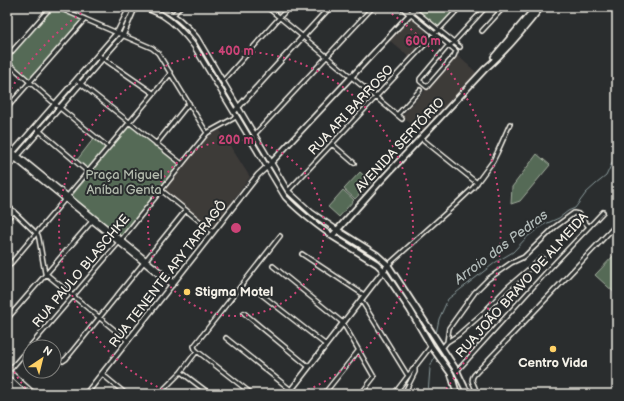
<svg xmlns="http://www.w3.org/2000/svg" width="624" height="401" viewBox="0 0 624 401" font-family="'Balsamiq Sans',sans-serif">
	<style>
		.built { fill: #3e3a39 }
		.green { fill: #546a56; stroke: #a4ae9f }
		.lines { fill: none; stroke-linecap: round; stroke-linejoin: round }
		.stream { stroke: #8d9d9e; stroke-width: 1 }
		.street-casing { stroke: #f4f1e8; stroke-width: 6 }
		.secondary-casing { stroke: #f4f1e8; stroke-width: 7 }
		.primary-casing { stroke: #f4f1e8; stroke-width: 8 }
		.street { stroke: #2a2d2e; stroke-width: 3 }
		.secondary { stroke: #2a2d2e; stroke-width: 4 }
		.primary { stroke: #2a2d2e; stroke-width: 4.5 }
		.ring { fill: none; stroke: #cc4377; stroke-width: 2; stroke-dasharray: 2 4 }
		.poi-dot { fill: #ffd166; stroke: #2a2d2e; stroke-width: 1.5 }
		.labels { text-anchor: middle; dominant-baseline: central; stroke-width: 4; stroke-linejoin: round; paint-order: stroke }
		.street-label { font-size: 13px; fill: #f4f1e8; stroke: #2a2d2e }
		.park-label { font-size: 13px; fill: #b4bbae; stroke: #2a2d2e }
		.poi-label { font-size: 13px; font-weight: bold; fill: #f4f1e8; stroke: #2a2d2e; text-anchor: start }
		.water-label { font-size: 14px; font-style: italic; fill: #b0b9b7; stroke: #2a2d2e }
		.centre { fill: #cc4377; stroke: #2a2d2e; stroke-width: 2 }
		.ring-label { font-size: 12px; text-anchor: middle; font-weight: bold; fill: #cc4377; stroke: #2a2d2e; stroke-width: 4; stroke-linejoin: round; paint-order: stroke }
	</style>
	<rect width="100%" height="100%" fill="#2a2d2e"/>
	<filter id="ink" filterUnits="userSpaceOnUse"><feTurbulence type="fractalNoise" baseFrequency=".025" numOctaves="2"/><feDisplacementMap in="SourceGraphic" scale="8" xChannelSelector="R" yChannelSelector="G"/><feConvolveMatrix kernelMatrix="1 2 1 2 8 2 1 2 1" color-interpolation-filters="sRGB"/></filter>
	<g filter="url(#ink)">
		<!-- built -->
		<path class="built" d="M409 17 432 36 410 58 388 39Z
			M457 55 477 73 422 134 402 116Z
			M220 130 250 177 212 229 164 190 207 137Z"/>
		<!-- green -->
		<path class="green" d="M412 7H459L438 29Z
			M53 8 83 20 30 81 7 60V59Z
			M129 125 180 164 122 237 71 197Z
			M94 138 106 148 89 170 77 160Z
			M537 154 550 165 520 201 511 204 512 187Z
			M360 172 371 182 355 199 344 189Z
			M343 190 354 200 339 217 328 207Z
			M617 252V295L595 275Z"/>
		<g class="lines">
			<!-- stream -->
			<path class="stream" d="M436 334 439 319 448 299 496 262 513 252 527 237 543 225 559 218 568 211 575 208 586 193 596 184 606 176 614 159 617 144
				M428 394 430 368 435 355"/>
			<!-- street casing -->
			<g class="street-casing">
				<path id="street" d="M57 7 152 48 158 53 207 133
					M267 7 402 119
					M414 10 460 47
					M410 14 450 46 456 51 454 56 427 87 420 81V79L447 47 450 46 486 7
					M173 15 180 7
					M482 31 504 7
					M98 55 153 93
					M7 57 51 7
					M7 62 55 104 108 147
					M76 80 182 164
					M223 81 289 7
					M7 108 85 19
					M397 115 420 90
					M35 127 88 172
					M255 134 373 7
					M421 138 477 183
					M156 144 189 103
					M332 144 354 163
					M7 147 13 152
					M617 180 616 183 617 186
					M161 190 213 232
					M288 191 460 7
					M7 205 38 235 39 239 45 273 128 341
					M7 219 14 211
					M302 254 364 295
					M388 265 457 203 473 188 493 161 497 153 510 124
					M273 266 343 323 374 377 361 394
					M7 268 171 73
					M257 291 326 345
					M361 300 408 376
					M244 313 309 367
					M7 319 93 220
					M226 338 291 390
					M447 342 449 328 475 292 488 279 511 263 524 257 555 227 574 213 578 214 589 227
					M442 348 447 342 458 335 483 313 508 287 542 258
					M63 361 66 359 186 210
					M9 371 121 240 207 133 236 117
					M457 371 550 268 603 212
					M181 372 210 394
					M102 374 126 394
					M465 388 472 393 476 392C476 385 469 382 474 375L617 224
					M168 394 164 391 165 388 181 372 197 351
					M252 394 197 351 195 349 194 346 280 236
					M324 394 358 351
					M394 394 431 346
					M404 394 415 372V367"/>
			</g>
			<!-- secondary casing -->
			<g class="secondary-casing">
				<path id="secondary" d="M144 7C150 10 156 12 162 15 175 23 185 34 194 46L285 197C299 212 315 224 332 236
					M159 7C174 14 187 25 197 38L288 191 312 213 337 230
					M402 7 410 14
					M234 112 330 7
					M13 152 174 283
					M11 155 172 285
					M7 159 117 33 130 7
					M7 168 123 35 135 7
					M7 370 34 394
					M86 394 258 175 271 163 410 14 414 10 410 7
					M288 394 388 265"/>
			</g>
			<!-- primary casing -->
			<g class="primary-casing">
				<path id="primary" d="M494 57 536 7
					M337 230 377 255 388 265 457 371 465 388 466 394
					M457 394 451 374 431 346 410 310 383 270 377 264 332 236 379 183 485 69C506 51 524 29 541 7"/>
			</g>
			<!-- street -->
			<use href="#street" class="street"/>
			<!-- secondary -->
			<use href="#secondary" class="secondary"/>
			<!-- primary -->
			<use href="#primary" class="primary"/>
		</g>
	</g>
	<!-- distance rings -->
	<g class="ring">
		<circle cx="236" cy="228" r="88"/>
		<path d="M174 394A177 177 0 1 1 298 394"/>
		<path d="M29 393A265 265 0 0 1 8 362M8 94A265 265 0 0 1 90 7M382 7A265 265 0 0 1 443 393"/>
	</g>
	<!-- markers -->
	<g class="poi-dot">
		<circle cx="187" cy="292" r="4"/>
		<circle cx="553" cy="349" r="4"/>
	</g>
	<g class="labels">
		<!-- street labels -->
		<g class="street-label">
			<text transform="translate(351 110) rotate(-47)">RUA ARI BARROSO</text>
			<text transform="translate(400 145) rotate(-47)">AVENIDA SERTÓRIO</text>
			<text transform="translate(81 271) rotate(-50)">RUA PAULO BLASCHKE</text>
			<text transform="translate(168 274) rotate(-52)">RUA TENENTE ARY TARRAGÔ</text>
			<text transform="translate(522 285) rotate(-48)">RUA JOÃO BRAVO DE ALMEIDA</text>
		</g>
		<!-- park labels -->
		<g class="park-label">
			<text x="124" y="175">Praça Miguel<tspan x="124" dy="15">Aníbal Genta</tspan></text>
		</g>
		<!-- poi labels -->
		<g class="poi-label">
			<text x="195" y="292">Stigma Motel</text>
			<text x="553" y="363" text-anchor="middle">Centro Vida</text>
		</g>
		<!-- water labels -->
		<g class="water-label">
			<text transform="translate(501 247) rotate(-37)">Arroio das Pedras</text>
		</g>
	</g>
	<circle cx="236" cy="228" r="6" class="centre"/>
	<g class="ring-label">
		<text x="423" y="45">600 m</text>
		<text x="236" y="55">400 m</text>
		<text x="236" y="144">200 m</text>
	</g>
	<!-- margin -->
	<rect width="624" height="401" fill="none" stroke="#2a2d2e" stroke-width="24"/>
	<rect x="12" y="12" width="600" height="377" fill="none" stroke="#f4f1e8" stroke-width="1.5" filter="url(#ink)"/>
	<!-- north arrow -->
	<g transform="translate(42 359) rotate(35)"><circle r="19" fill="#2a2d2e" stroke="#7b7b78"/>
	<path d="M0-3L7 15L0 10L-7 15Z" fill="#ffd166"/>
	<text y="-6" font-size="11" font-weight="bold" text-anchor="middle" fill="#f4f1e8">N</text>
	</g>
</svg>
